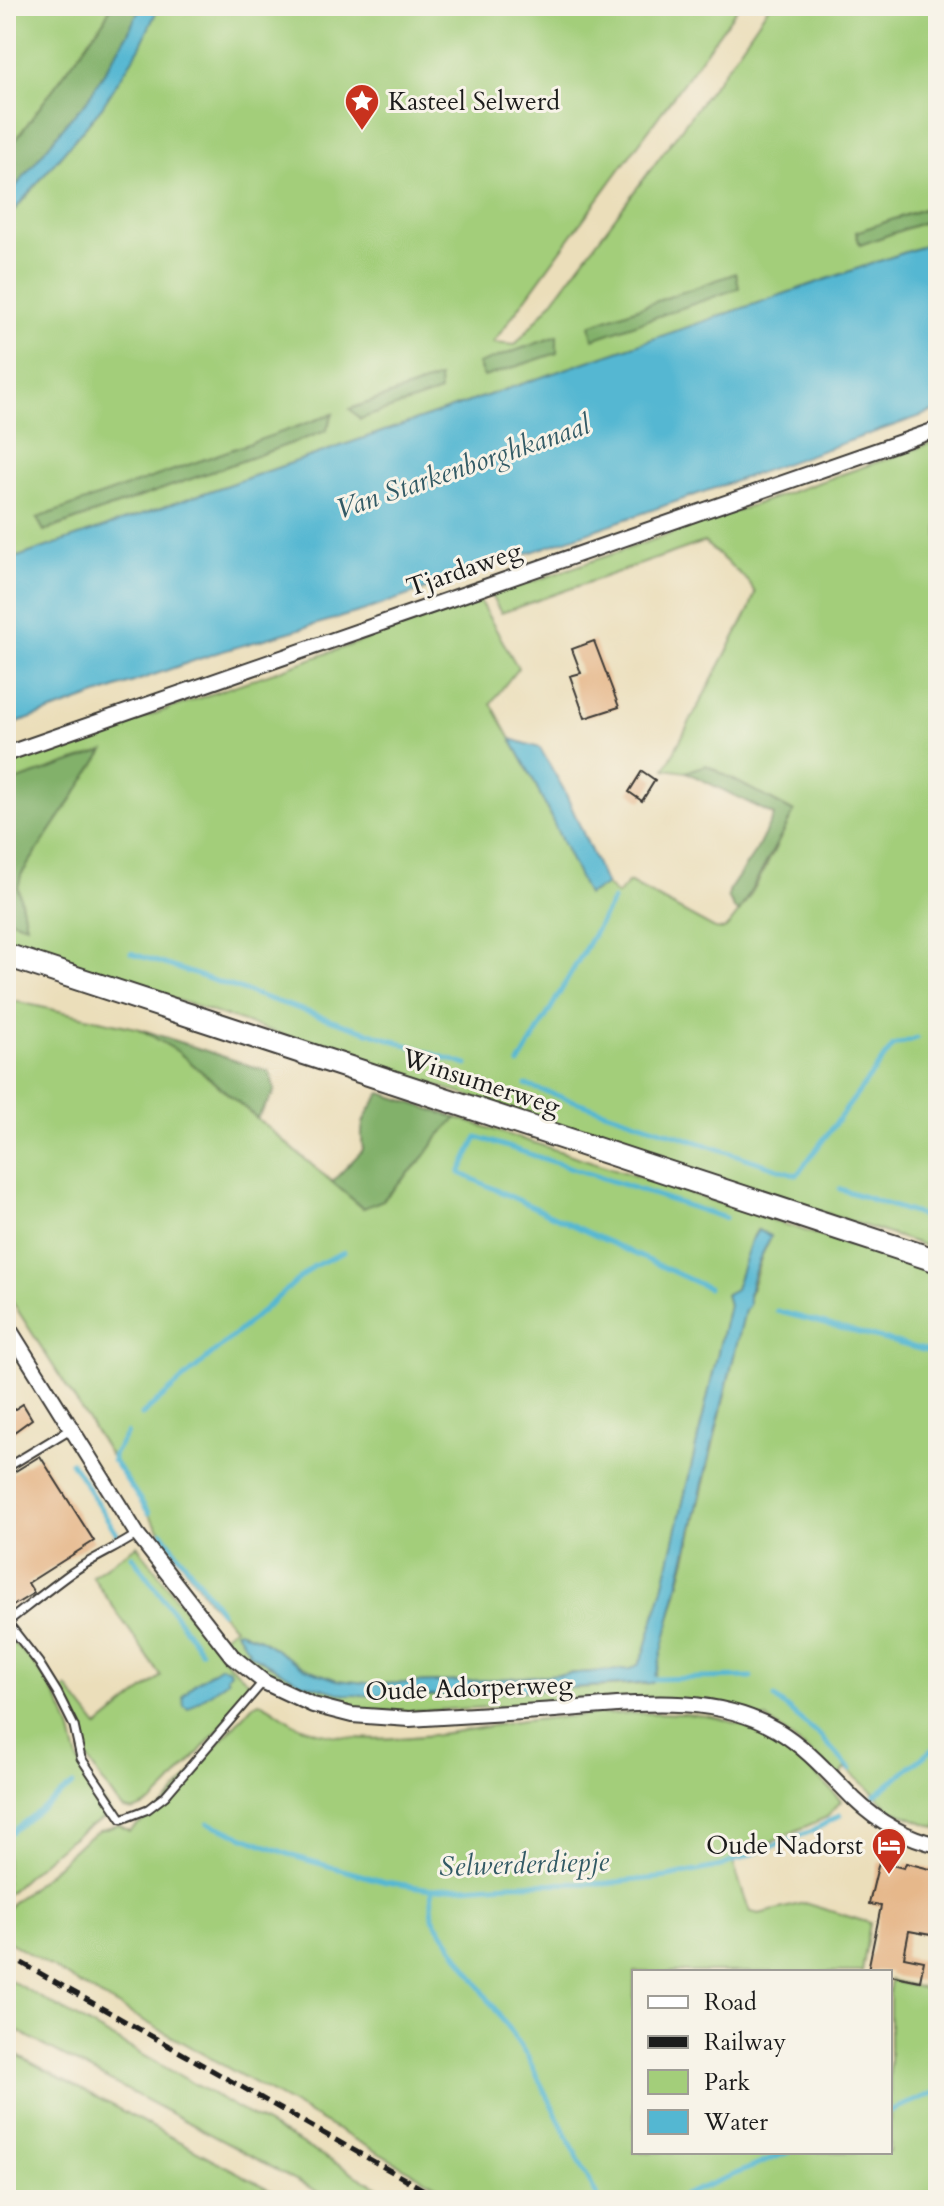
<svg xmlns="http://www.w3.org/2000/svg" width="944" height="2206" viewBox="0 0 944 2206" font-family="Cardo,serif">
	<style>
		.green { fill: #a3ce7a; stroke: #60754b; stroke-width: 2; fill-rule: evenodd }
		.forest { fill: #82b16a; stroke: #4f6643; stroke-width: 2 }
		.water { fill: #54b7d2; stroke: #386a77; stroke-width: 2 }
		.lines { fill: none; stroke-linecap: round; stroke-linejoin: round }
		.stream { stroke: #54b7d2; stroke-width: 5 }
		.building { fill: #e6b88b }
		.lane-casing { stroke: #3b3934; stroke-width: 11 }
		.street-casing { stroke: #3b3934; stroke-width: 18 }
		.primary-casing { stroke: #3b3934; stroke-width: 26 }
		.lane { stroke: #fff; stroke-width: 7 }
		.street { stroke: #fff; stroke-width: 14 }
		.primary { stroke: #fff; stroke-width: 22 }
		.rail { stroke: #1c1c1c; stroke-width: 5; stroke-dasharray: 12 6; stroke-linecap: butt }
		.labels { text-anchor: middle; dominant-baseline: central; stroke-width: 6; stroke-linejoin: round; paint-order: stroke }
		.poi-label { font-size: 26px; fill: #1c1c1c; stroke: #f7f3e8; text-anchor: start }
		.street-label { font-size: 26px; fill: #1c1c1c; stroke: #f7f3e8 }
		.water-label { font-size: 28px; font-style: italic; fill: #325a65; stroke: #f7f3e8 }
	</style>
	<rect width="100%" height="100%" fill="#f7f3e8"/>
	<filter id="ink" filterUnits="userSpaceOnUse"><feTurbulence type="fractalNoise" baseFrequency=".0125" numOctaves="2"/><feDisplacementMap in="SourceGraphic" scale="16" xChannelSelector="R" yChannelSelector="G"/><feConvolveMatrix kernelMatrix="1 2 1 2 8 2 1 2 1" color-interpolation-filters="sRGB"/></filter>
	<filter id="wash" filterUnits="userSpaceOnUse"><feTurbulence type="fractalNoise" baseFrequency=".006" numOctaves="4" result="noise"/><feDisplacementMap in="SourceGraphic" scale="32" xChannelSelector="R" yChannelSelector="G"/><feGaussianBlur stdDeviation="1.8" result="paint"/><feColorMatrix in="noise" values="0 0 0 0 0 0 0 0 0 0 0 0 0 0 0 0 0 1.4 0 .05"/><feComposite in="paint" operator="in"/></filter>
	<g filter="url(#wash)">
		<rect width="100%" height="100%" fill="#ebdeba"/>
		<!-- green -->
		<path class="green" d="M6 6H111L104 20 6 153Z
			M159 6H739L493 343 515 345 552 302 730 63 769 6H938V204L856 233 860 245 938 217V241L6 561V541L10 529H6V220L102 107ZM439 378V392L381 411 350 409ZM332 415 326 431 45 531 37 519Z
			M938 441V1250L6 944V918L26 924 18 888 21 875 103 752 6 784V766L479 600 518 668 491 703 533 779 588 894 606 885 617 895 629 882 715 929 724 930C753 901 774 848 794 812L706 765 686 772 665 769 749 610 755 593 749 582 704 542 501 613 491 596Z
			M14 1001 140 1029 177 1051 363 1208 383 1200 424 1157 439 1136 457 1118 938 1274V1828L893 1811 846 1768 840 1776 767 1719 598 1701 403 1712 348 1709 315 1700 278 1682 262 1672 236 1651 223 1636 234 1627 209 1601 140 1502 6 1292V1012ZM757 1230 771 1236 762 1255 749 1297V1303L745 1310 688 1551 654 1680 646 1684 430 1696 302 1683 251 1655 246 1644 235 1631 239 1630 245 1634 260 1639 302 1667 337 1680 377 1684 471 1681 631 1669 639 1664 645 1651 663 1588 729 1305 726 1294 735 1290 751 1241Z
			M137 1545 187 1613 227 1662 251 1684 247 1697 170 1785 152 1803 133 1811 124 1809 117 1802 92 1766 85 1754 75 1711 63 1692 67 1687 98 1727 161 1676 92 1576Z
			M7 1640C31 1652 60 1699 69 1725 74 1741 75 1757 84 1773 91 1787 103 1801 112 1815 71 1832 39 1866 6 1895Z
			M259 1702C271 1706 279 1714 290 1721 308 1732 334 1736 354 1738 411 1742 467 1729 523 1721 567 1716 613 1713 657 1713 685 1714 714 1714 741 1725 782 1741 812 1769 841 1801L827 1817 764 1845 733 1862 745 1899 751 1912 759 1914 804 1903 870 1923 862 1972H634V2152H890V1980L938 1992V2200H462L100 1996 6 1940V1912L12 1903 48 1874 83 1841 99 1831 119 1825 129 1831 164 1805 252 1706Z
			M6 1978 401 2200H333L43 2045 6 2024Z
			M6 2049 289 2200H6Z"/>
		<!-- forest -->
		<path class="forest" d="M111 6H141L128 33 87 101 70 119 6 199V153L104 20Z
			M938 204V217L860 245 856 232Z
			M736 273 739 288 593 339 590 325Z
			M557 336V353L484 377 478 364Z
			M439 378 440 392 360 419 350 409Z
			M333 414 326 431 44 531 37 518Z
			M104 751 21 875 18 888 26 925 6 918V784Z
			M706 765 794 812 739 912 734 909 728 897 730 889 757 849 774 815 686 772Z
			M140 1029 270 1072 275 1091 257 1118 177 1051Z
			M381 1093 457 1118 439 1136 424 1157 383 1200 363 1208 332 1182 363 1150C359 1122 365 1115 381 1093Z"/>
		<!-- water -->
		<path class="water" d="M141 6H159L140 47 102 107 6 220V199L70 119 87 101 128 33Z
			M938 241V410L366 610 216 653 6 727V561Z
			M511 739 540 748 564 790 606 885 587 895 533 779Z
			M758 1230 771 1236C761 1255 747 1283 749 1305L745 1310 658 1668 652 1683 430 1696 347 1695 302 1683 247 1652 249 1650 235 1631 239 1630 245 1634 260 1639 302 1667 337 1680 377 1684 471 1681 631 1669 639 1664 645 1651 663 1588 729 1305 726 1294 735 1289 751 1241Z
			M221 1666 225 1669 228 1668 230 1672 226 1677 228 1680 188 1709 184 1706 183 1696 194 1684Z"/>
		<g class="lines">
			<!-- stream -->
			<path class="stream" d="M131 953 467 1065
				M519 1064 613 900
				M526 1085 797 1175 893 1046 917 1038
				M840 1189 938 1221
				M708 1288 460 1173 477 1137 725 1218
				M777 1311 938 1354
				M142 1415 314 1266 344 1252
				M127 1433 113 1455V1460L149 1513
				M71 1462 117 1534
				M162 1532 221 1612
				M132 1556 201 1651
				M650 1679 751 1677
				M775 1698 820 1736 851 1770
				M874 1796 938 1745
				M208 1823 296 1857 386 1882 431 1889 509 1884 606 1883 668 1877 721 1866 812 1831 840 1815
				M6 1836 73 1785
				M431 1889 433 1918 527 2056 599 2200
				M890 2111 938 2091
				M672 2200 789 2152"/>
		</g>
		<g id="blocks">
			<!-- building -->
			<path class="building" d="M594 641 619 707 585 718 570 676 581 673 572 649Z
				M642 771 655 780 642 801 629 792Z
				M23 1404 32 1419 6 1438V1415Z
				M40 1456 94 1541 28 1583 34 1593 6 1610V1477Z
				M879 1862 904 1868 906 1863 938 1871V1905L931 1935 909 1931 904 1957 924 1961 920 1981 890 1975V1972L868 1970 881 1906 869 1904Z"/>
		</g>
	</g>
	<g filter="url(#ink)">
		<use href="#blocks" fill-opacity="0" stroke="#3b3934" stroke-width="2"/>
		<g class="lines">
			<!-- lane casing -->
			<g class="lane-casing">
				<path id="lane" d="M6 1468 72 1428
					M7 1622 39 1663 57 1692 74 1726 81 1758 122 1819 148 1809 165 1796 263 1682
					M6 1623C28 1606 49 1589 71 1573 92 1558 115 1549 136 1535"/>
			</g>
			<!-- street casing -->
			<g class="street-casing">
				<path id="street" d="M6 754 938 429
					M6 1324 137 1534 232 1656 264 1682 313 1705 352 1715 409 1719C458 1716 507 1713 555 1710 628 1705 710 1691 777 1730 807 1748 829 1774 854 1799 877 1821 906 1838 938 1845"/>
			</g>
			<!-- primary casing -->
			<g class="primary-casing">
				<path id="primary" d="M6 955 938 1261"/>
			</g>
			<!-- lane -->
			<use href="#lane" class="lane"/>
			<!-- street -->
			<use href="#street" class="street"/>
			<!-- primary -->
			<use href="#primary" class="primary"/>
			<!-- rail -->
			<path class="rail" d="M6 1954 442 2200"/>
		</g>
	</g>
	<!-- icons -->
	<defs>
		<g id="sight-pin" transform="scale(1.8)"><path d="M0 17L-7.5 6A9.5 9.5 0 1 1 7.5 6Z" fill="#c8321e" stroke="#f7f3e8"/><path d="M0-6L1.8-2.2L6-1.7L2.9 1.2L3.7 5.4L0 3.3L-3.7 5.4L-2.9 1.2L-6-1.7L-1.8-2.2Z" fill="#fff"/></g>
		<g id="hotel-pin" transform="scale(1.8)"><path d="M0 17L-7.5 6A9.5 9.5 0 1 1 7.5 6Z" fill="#c8321e" stroke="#f7f3e8"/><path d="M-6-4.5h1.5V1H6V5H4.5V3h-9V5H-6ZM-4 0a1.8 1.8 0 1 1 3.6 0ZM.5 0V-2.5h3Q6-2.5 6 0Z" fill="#fff"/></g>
	</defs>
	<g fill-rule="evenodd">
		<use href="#sight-pin" x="362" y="101"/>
		<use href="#hotel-pin" x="889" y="1845"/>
	</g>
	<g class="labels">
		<!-- poi labels -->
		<g class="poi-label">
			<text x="388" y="101">Kasteel Selwerd</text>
			<text x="863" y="1845" text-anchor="end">Oude Nadorst</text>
		</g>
		<!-- street labels -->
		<g class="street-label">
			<text transform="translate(464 569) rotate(-19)">Tjardaweg</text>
			<text transform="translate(481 1082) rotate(18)">Winsumerweg</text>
			<text transform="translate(469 1688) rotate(-2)">Oude Adorperweg</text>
		</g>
		<!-- water labels -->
		<g class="water-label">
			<text transform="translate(463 467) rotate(-19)">Van Starkenborghkanaal</text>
			<text transform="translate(524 1864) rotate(-2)">Selwerderdiepje</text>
		</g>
	</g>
	<!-- margin -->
	<rect width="944" height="2206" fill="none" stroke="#f7f3e8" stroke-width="32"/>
	<!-- legend -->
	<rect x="632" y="1970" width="260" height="184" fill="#f7f3e8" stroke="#9f9d96" stroke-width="2"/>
	<rect x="648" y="1996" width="40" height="12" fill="#ffffff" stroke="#9f9d96" stroke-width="2"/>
	<text x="704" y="2010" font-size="24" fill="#1c1c1c">Road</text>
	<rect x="648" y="2036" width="40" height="12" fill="#1c1c1c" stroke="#9f9d96" stroke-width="2"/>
	<text x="704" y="2050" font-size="24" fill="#1c1c1c">Railway</text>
	<rect x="648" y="2070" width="40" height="24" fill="#a3ce7a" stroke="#9f9d96" stroke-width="2"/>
	<text x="704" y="2090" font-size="24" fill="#1c1c1c">Park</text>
	<rect x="648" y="2110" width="40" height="24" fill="#54b7d2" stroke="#9f9d96" stroke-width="2"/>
	<text x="704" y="2130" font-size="24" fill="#1c1c1c">Water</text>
</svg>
